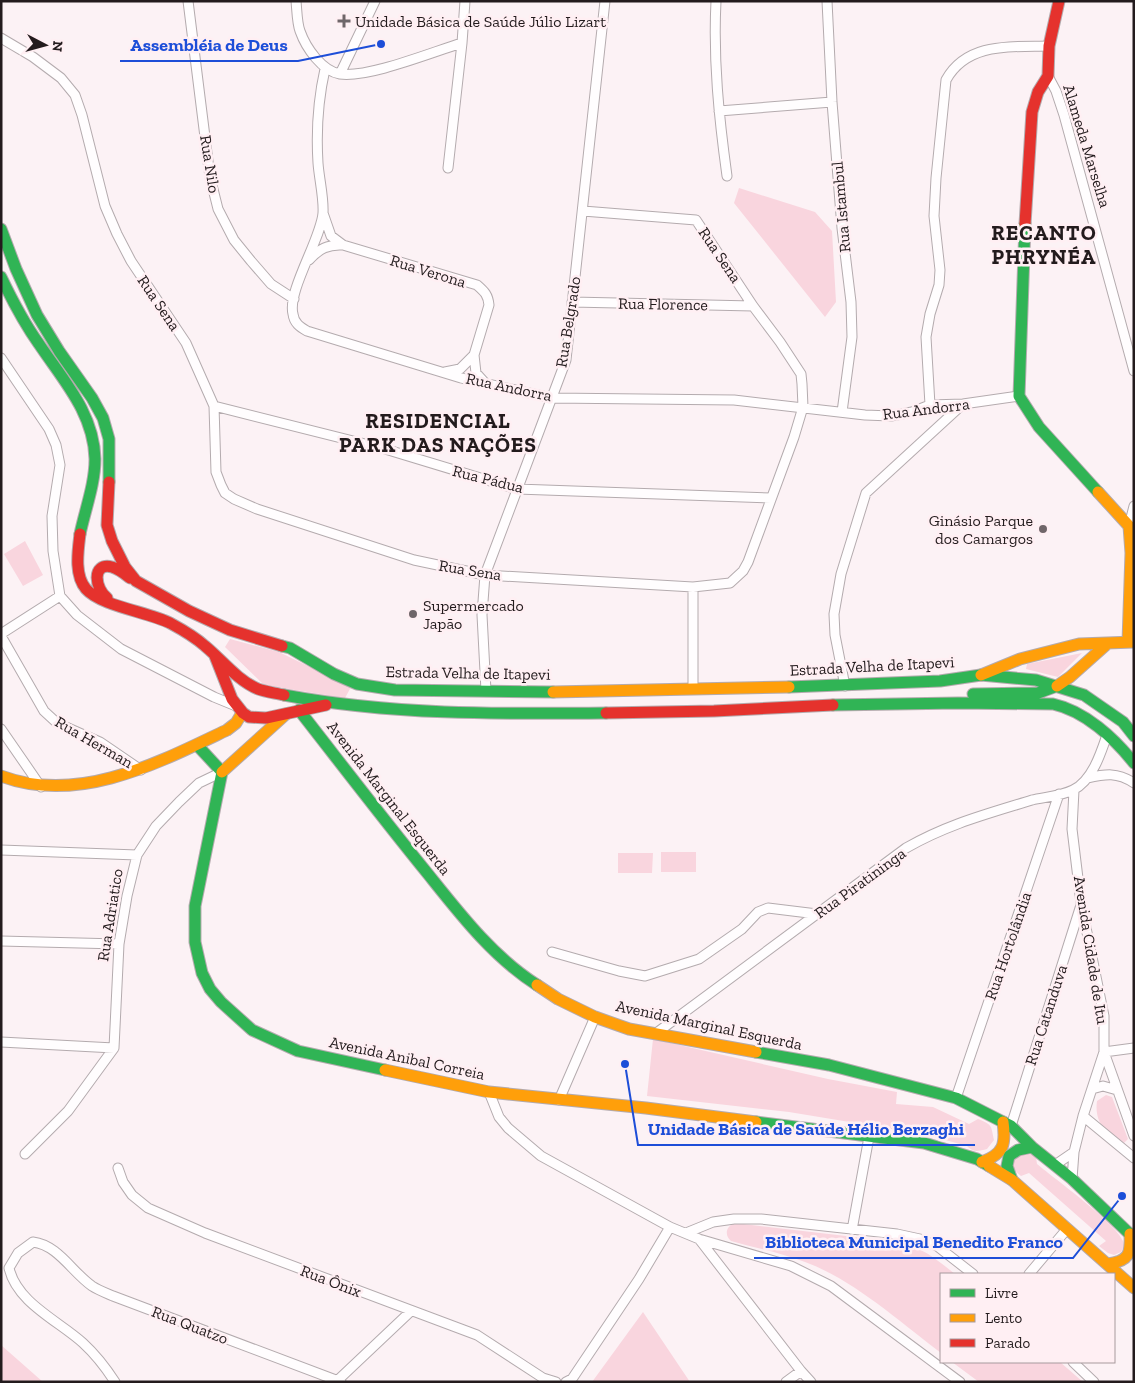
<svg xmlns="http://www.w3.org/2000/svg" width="1135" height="1383" viewBox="0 0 1135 1383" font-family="'Zilla Slab',serif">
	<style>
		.green { fill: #f9d5de }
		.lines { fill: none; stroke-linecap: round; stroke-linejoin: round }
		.street-casing { stroke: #b4abae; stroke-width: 11 }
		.fast-casing { stroke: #b4abae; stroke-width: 13 }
		.slow-casing { stroke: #b4abae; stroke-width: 13 }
		.jam-casing { stroke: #b4abae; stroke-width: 13 }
		.street { stroke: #fffdfe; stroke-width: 9 }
		.fast { stroke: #30b455; stroke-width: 11 }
		.slow { stroke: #ff9f0a; stroke-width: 11 }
		.jam { stroke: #e5322d; stroke-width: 11 }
		.poi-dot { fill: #6f6669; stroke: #ffeff3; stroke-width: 2 }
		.labels { text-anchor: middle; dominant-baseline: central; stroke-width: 5; stroke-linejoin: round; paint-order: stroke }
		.poi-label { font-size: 16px; fill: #231b1d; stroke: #ffeff3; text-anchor: start }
		.street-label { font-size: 16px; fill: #231b1d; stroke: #ffeff3 }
		.district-label { font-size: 21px; font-weight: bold; letter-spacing: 1px; fill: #231b1d; stroke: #ffeff3 }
		.leader { fill: none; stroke: #1d4ed8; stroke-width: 2 }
		.callout-dot { fill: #1d4ed8; stroke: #ffeff3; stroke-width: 2 }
		.callout-label { font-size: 18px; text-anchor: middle; font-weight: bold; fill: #1d4ed8; stroke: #ffeff3; stroke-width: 5; stroke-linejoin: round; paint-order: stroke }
	</style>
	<rect width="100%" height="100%" fill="#fcf2f5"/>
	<!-- green -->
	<path class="green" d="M739 188 815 212 832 231 836 302 825 317 734 203Z
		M25 541 43 575 23 586 4 554Z
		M230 639 279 652 351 687 345 698 264 685 225 647Z
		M1082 653 1058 677 1026 669 1027 664Z
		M661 852H696V872H661Z
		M618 853H653L652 873H618Z
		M653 1039 828 1079 897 1092 896 1104 933 1107 969 1124 978 1119C993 1125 991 1126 994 1140L987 1149C979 1151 973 1153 967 1146L913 1131H904L789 1112 647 1096Z
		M1106 1095 1112 1097 1128 1139 1124 1143C1106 1135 1094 1122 1097 1101Z
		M1030 1152 1036 1157 1037 1164C1056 1180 1115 1222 1123 1241 1125 1246 1123 1248 1121 1252L1114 1255 1108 1253 1099 1246 1106 1241 1029 1173 1021 1176C1005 1164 1015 1155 1030 1152Z
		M735 1223 889 1241C921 1246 931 1255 955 1274H941V1353C900 1322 854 1280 805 1262 781 1253 756 1248 731 1241 724 1235 726 1226 735 1223Z
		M643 1312 690 1382H592Z
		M1 1345 43 1382H1Z
		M952 1362H1060L1083 1382H979Z"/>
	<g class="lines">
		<!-- street casing -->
		<g class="street-casing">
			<path id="street" d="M188 1 210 177 218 209 234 240 251 261 271 284 294 299
				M296 1C297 11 297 23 300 31 306 48 322 71 340 74 369 78 432 52 462 43L465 1
				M716 1C713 60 719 118 727 176
				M827 1 832 102 842 228 851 302 852 337 842 412
				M1 38 33 57 61 78 75 95 82 115 105 206 117 234 131 261 186 343 214 406 216 472 221 485 225 493 234 499 257 509 414 560 485 575 693 587 730 583 743 571 748 562 794 437 803 407 802 384 801 374 780 342 753 306 696 220 583 211
				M325 69C318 100 316 131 318 163 319 178 324 198 323 213 321 239 287 291 293 314 294 323 300 327 307 331L461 378 552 398 734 400 865 415 891 416 912 412 930 405 963 404 1019 396
				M340 74 375 1
				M1048 76 1056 91 1064 115 1134 371
				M719 111 832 102
				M448 168 462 43
				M323 213 331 236 343 245 477 285C485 292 488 295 489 305L474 355 476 373 486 384
				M309 260C319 249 328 244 343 245
				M572 302 753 306
				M1 358 49 429 56 445 60 465 52 516 53 551 60 596 77 615 121 649 214 697 236 706
				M445 372 460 369 474 355
				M930 405 926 337 930 314 939 285 940 270 934 216 936 178 946 80C967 42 1011 47 1049 46
				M214 406 385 449 517 489 771 498
				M1129 526 1134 506
				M693 587V689
				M1 634 60 596
				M1 636 44 711 57 723 100 742 141 770
				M845 686 835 635 834 614 841 574 866 493 963 404
				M486 691 482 615 485 575 566 360 605 1
				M1 729 41 787
				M1087 778C1106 774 1117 772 1134 783
				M1074 790 1072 829 1081 903 1104 1016V1052L1134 1136
				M1 850 137 855
				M1 941 119 944
				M552 952 619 971 645 976 699 959 742 929 758 912 768 908 817 914
				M655 1034 906 848C948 824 987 814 1032 800 1045 797 1061 796 1073 790 1092 781 1101 753 1107 735
				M1 1042 114 1048
				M1104 1052 1134 1048
				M1092 1089 1103 1086 1117 1090
				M489 1092 499 1117 508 1128 541 1156 670 1227 699 1239 791 1266 831 1286 960 1382
				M956 1098 1059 794
				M559 1100 595 1017
				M1083 1116 1134 1158
				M1011 1126 1081 905
				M25 1154 68 1111 114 1048 119 944 127 896 137 855 156 826 179 802 199 783 222 772
				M1055 1165 1074 1152
				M118 1168 123 1182 132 1195 148 1208 205 1233 477 1335 543 1378 556 1382
				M1072 1179 1074 1152 1083 1116 1104 1052
				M852 1230 869 1137
				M686 1233 713 1222 734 1219H761L897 1234 920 1239 937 1246 973 1274
				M699 1239 801 1371 811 1382
				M1029 1274 1067 1229
				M1073 1362 1094 1382
				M338 1380 411 1311
				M115 1382C106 1368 95 1354 83 1343 59 1321 17 1303 9 1268L18 1253 33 1242C58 1245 72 1272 92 1286 98 1290 106 1293 113 1296L341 1382
				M566 1382 572 1379 639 1279 670 1227
				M786 1382 801 1371"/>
		</g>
		<!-- fast casing -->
		<g class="fast-casing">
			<path id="fast" d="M1025 224 1019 396 1039 427 1098 492
				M1 229 16 269 37 315 59 351 92 398 103 418 109 439V482
				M1 277C12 300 24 323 39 344 63 380 94 413 95 459 95 484 85 510 80 534
				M282 646 290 648 334 674 357 684 395 690 553 692
				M789 687 940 681 981 675 1036 680 1084 695 1123 722 1134 736
				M973 694 1038 693 1057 686
				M284 695C391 715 498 714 606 713
				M833 705 958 703 1053 704C1085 711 1114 738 1134 763
				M299 710C342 765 384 820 428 874 460 914 493 957 537 985
				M197 745 222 772
				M222 772 195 906V942L202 973 210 989 221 1002 252 1030 298 1051 385 1070
				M756 1052 829 1065 956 1098 1011 1126 1032 1147 1072 1179 1134 1238
				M756 1122 924 1143 977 1159 989 1166
				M1012 1180 1007 1166 1009 1156 1018 1150 1032 1147"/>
		</g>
		<!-- slow casing -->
		<g class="slow-casing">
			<path id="slow" d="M1098 492 1129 526 1131 553 1128 642
				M981 675 1020 659 1079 644 1134 642
				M1057 686 1070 677 1107 644
				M553 692 789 687
				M222 772 286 714
				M1 776C78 805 158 763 227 730L236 723 242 713
				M537 985 558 999 595 1017 629 1029 756 1052
				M385 1070 489 1092 646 1108 756 1122
				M982 1162C1004 1154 1006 1144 1003 1122
				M989 1166 1012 1180 1134 1288
				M1108 1264C1129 1261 1131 1254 1130 1234"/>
		</g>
		<!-- jam casing -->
		<g class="jam-casing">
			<path id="jam" d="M1025 224 1032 112 1038 92 1048 76 1049 46 1059 1
				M109 482 107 525 112 541 125 567 136 581 189 611 230 630 282 646
				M80 534C78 551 74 575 86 589 101 606 148 612 170 623 183 630 195 637 205 646 222 660 237 680 258 689 266 692 276 693 284 695
				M107 598C95 589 91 562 112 567 119 569 125 574 130 578
				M215 656 232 699 243 713 249 717 266 718 326 705
				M606 713 714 711 833 705"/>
		</g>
		<!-- street -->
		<use href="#street" class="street"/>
		<!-- fast -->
		<use href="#fast" class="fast"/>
		<!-- slow -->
		<use href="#slow" class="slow"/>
		<!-- jam -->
		<use href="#jam" class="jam"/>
	</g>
	<!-- markers -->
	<g class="poi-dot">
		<path d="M341.5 13.5h5v5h5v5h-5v5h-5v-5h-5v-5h5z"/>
		<circle cx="1043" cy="529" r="5"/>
		<circle cx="413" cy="614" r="5"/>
	</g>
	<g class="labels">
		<!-- poi labels -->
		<g class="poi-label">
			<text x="355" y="21">Unidade Básica de Saúde Júlio Lizart</text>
			<text x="1033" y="520" text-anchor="end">Ginásio Parque<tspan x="1033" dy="18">dos Camargos</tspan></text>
			<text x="423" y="605">Supermercado<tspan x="423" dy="18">Japão</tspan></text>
		</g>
		<!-- street labels -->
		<g class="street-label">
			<text transform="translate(1087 146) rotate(73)">Alameda Marselha</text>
			<text transform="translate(210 164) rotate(81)">Rua Nilo</text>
			<text transform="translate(841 207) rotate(-95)">Rua Istambul</text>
			<text transform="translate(720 255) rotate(56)">Rua Sena</text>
			<text transform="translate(428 271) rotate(17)">Rua Verona</text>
			<text transform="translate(159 303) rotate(56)">Rua Sena</text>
			<text transform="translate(663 304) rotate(1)">Rua Florence</text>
			<text transform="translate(568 322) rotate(-81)">Rua Belgrado</text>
			<text transform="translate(509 387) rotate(12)">Rua Andorra</text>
			<text transform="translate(926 409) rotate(-7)">Rua Andorra</text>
			<text transform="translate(488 479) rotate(14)">Rua Pádua</text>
			<text transform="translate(470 570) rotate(9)">Rua Sena</text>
			<text transform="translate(872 666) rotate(-3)">Estrada Velha de Itapevi</text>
			<text transform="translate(468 673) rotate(1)">Estrada Velha de Itapevi</text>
			<text transform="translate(94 742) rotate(30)">Rua Herman</text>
			<text transform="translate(389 798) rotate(52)">Avenida Marginal Esquerda</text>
			<text transform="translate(860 883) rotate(-36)">Rua Piratininga</text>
			<text transform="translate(110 915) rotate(-81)">Rua Adriatico</text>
			<text transform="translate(1008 946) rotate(-71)">Rua Hortolândia</text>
			<text transform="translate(1091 950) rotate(81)">Avenida Cidade de Itu</text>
			<text transform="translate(1046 1015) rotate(-72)">Rua Catanduva</text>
			<text transform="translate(709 1025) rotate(12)">Avenida Marginal Esquerda</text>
			<text transform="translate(407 1058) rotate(12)">Avenida Anibal Correia</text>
			<text transform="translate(331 1281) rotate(21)">Rua Ônix</text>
			<text transform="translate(190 1325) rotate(21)">Rua Quatzo</text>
		</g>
		<!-- district labels -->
		<g class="district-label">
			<text x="1044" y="232">RECANTO<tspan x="1044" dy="24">PHRYNÉA</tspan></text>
			<text x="438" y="420">RESIDENCIAL<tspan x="438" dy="24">PARK DAS NAÇÕES</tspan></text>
		</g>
	</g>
	<!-- callouts -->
	<path class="leader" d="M381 44L298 61H120M625 1064L638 1145H975M1122 1196L1073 1258H754"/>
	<g class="callout-dot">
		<circle cx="381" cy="44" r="5"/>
		<circle cx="625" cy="1064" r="5"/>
		<circle cx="1122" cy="1196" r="5"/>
	</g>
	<g class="callout-label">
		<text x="209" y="51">Assembléia de Deus</text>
		<text x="806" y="1135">Unidade Básica de Saúde Hélio Berzaghi</text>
		<text x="914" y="1248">Biblioteca Municipal Benedito Franco</text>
	</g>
	<!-- border -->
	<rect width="1135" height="1383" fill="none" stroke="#231b1d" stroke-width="5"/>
	<!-- legend -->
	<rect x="940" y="1273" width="175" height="90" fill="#ffeff3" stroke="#a79a9d"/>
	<rect x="950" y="1289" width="25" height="8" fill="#30b455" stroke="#a79a9d"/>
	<text x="985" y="1298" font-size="15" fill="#231b1d">Livre</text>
	<rect x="950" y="1314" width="25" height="8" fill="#ff9f0a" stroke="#a79a9d"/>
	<text x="985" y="1323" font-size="15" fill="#231b1d">Lento</text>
	<rect x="950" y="1339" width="25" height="8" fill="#e5322d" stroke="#a79a9d"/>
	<text x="985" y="1348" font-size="15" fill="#231b1d">Parado</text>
	<!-- north arrow -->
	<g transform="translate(45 45) rotate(96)" stroke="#ffeff3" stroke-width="4" paint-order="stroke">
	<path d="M0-4L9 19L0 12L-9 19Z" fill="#231b1d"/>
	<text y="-8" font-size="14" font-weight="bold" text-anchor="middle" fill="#231b1d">N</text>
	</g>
</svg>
